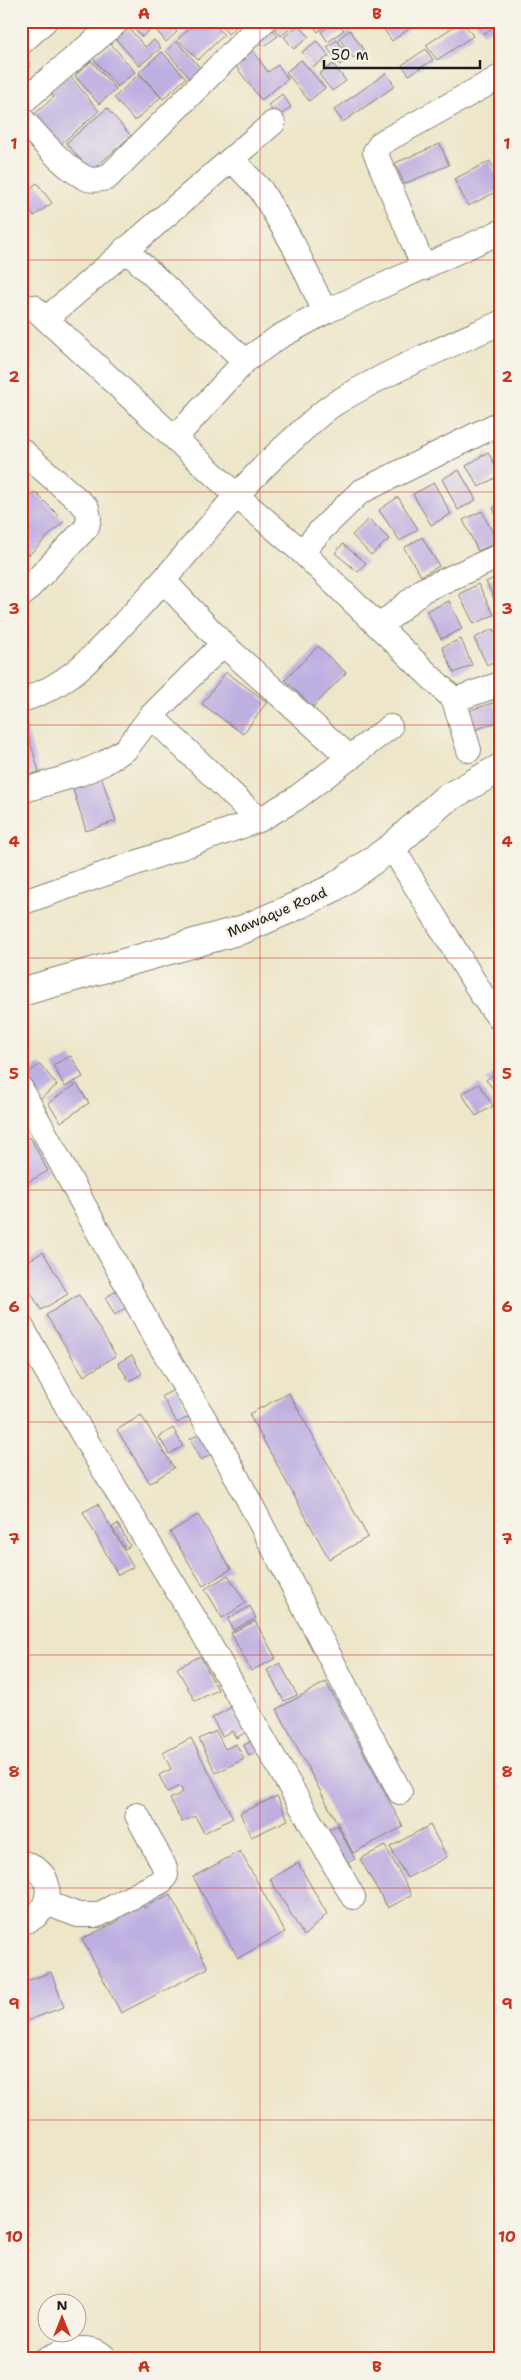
<svg xmlns="http://www.w3.org/2000/svg" width="521" height="2380" viewBox="0 0 521 2380" font-family="'Shantell Sans',sans-serif">
	<style>
		.building { fill: #beafe1 }
		.lines { fill: none; stroke-linecap: round; stroke-linejoin: round }
		.street-casing { stroke: #848172; stroke-width: 26 }
		.secondary-casing { stroke: #848172; stroke-width: 30 }
		.street { stroke: #fff; stroke-width: 24 }
		.secondary { stroke: #fff; stroke-width: 28 }
		.grid { fill: none; stroke: #c8321e; stroke-width: 1; stroke-opacity: 0.55 }
		.labels { text-anchor: middle; dominant-baseline: central; stroke-width: 4.5; stroke-linejoin: round; paint-order: stroke }
		.street-label { font-size: 14px; fill: #1c1c1c; stroke: #f7f3e8 }
		.neatline { fill: none; stroke: #c8321e; stroke-width: 2 }
		.grid-label { font-size: 16px; text-anchor: middle; font-weight: bold; fill: #c8321e }
	</style>
	<rect width="100%" height="100%" fill="#f7f3e8"/>
	<filter id="ink" filterUnits="userSpaceOnUse"><feTurbulence type="fractalNoise" baseFrequency=".02" numOctaves="2"/><feDisplacementMap in="SourceGraphic" scale="10" xChannelSelector="R" yChannelSelector="G"/><feConvolveMatrix kernelMatrix="1 2 1 2 8 2 1 2 1" color-interpolation-filters="sRGB"/></filter>
	<filter id="wash" filterUnits="userSpaceOnUse"><feTurbulence type="fractalNoise" baseFrequency=".0096" numOctaves="4" result="noise"/><feDisplacementMap in="SourceGraphic" scale="20" xChannelSelector="R" yChannelSelector="G"/><feGaussianBlur stdDeviation="1.12" result="paint"/><feColorMatrix in="noise" values="0 0 0 0 0 0 0 0 0 0 0 0 0 0 0 0 0 1.4 0 .05"/><feComposite in="paint" operator="in"/></filter>
	<g filter="url(#wash)">
		<rect width="100%" height="100%" fill="#ede6c9"/>
		<g id="blocks">
			<!-- building -->
			<path class="building" d="M134 21H141L149 31 142 37 131 24Z
				M159 21H168L177 32 166 42 153 26Z
				M174 21H187L180 28Z
				M197 21H211L224 35 198 60 178 39Z
				M217 21H235L238 25 228 34Z
				M269 21H296L298 23 281 36Z
				M309 21H331L318 32Z
				M336 21 344 30 328 42 321 32Z
				M385 21H406L410 28 392 41 380 24Z
				M462 21 473 36 437 60 426 45Z
				M475 21H497L499 24 484 34Z
				M267 22 278 36 264 46 253 33Z
				M299 25 309 37 294 49 284 37Z
				M129 28 145 47 154 40 161 48 139 66 116 39Z
				M350 30 364 50 353 58 339 38Z
				M337 40 350 58 340 65 327 47Z
				M177 41 203 71 192 81 166 51Z
				M317 41 329 56 313 67 302 52Z
				M111 44 135 72 117 87 93 58Z
				M250 47 268 72 278 65 288 79 261 100 232 61Z
				M426 49 433 60 409 75 402 65Z
				M162 52 186 78 163 99 139 72Z
				M21 53 31 65 21 73Z
				M301 60 325 88 309 101 286 72Z
				M91 61 116 89 99 104 75 76Z
				M333 64 346 81 332 91 319 74Z
				M386 73 395 86 343 122 334 110Z
				M139 74 161 97 135 121 114 98Z
				M69 75 99 111 56 148 30 118 54 97 49 91Z
				M282 94 291 107 277 117 268 105Z
				M107 108 131 136 91 171 66 143Z
				M440 144 449 165 404 184 395 163Z
				M490 161 500 181V190L468 206 454 179Z
				M37 183 52 203 34 216 21 199V195Z
				M488 452 500 475 479 487 466 466Z
				M459 470 476 500 458 510 442 479Z
				M434 483 451 514 431 525 413 494Z
				M35 492 64 521 29 555 21 547V505Z
				M398 497 418 529 400 541 379 510Z
				M500 505V525L493 508Z
				M482 511 497 542 478 551 463 520Z
				M369 519 389 539 371 555 352 535Z
				M422 537 439 566 421 576 404 548Z
				M343 544 366 563 358 572 335 553Z
				M500 575V610L486 582Z
				M478 584 494 615 474 624 459 594Z
				M449 601 462 629 441 639 427 611Z
				M493 629 500 643V658L487 665 474 638Z
				M461 639 472 665 454 673 442 647Z
				M318 646 346 673 313 707 285 680Z
				M226 672 267 702 243 734 202 704Z
				M495 702 500 721 474 730 468 711Z
				M24 720 39 772 21 777V721Z
				M99 770 116 821 86 831 70 779Z
				M71 1056 83 1077 65 1087 53 1065Z
				M40 1064 57 1085 40 1099 23 1077Z
				M500 1069V1097L486 1080Z
				M77 1084 89 1103 61 1122 48 1103Z
				M479 1084 493 1106 476 1116 462 1094Z
				M30 1137 48 1171 21 1186V1142Z
				M43 1252 68 1294 41 1310 21 1276V1265Z
				M117 1290 127 1307 115 1315 105 1298Z
				M79 1295 116 1356 84 1376 46 1315Z
				M132 1355 142 1374 129 1381 118 1363Z
				M176 1389 191 1416 177 1423 162 1396Z
				M289 1393 368 1537 329 1559 249 1414Z
				M141 1415 174 1468 150 1483 117 1430Z
				M173 1428 183 1446 169 1454 159 1437Z
				M203 1432 215 1452 201 1460 190 1439Z
				M98 1504 133 1567 118 1575 83 1512Z
				M198 1515 231 1569 203 1586 170 1532Z
				M118 1524 130 1546 125 1549 112 1527Z
				M228 1575 246 1603 222 1618 205 1589Z
				M250 1606 256 1618 233 1630 228 1619Z
				M255 1621 276 1658 251 1671 231 1633Z
				M200 1656 218 1690 195 1701 177 1668Z
				M280 1663 297 1695 284 1701 267 1670Z
				M326 1682 403 1827 353 1853 277 1709Z
				M232 1707 246 1732 236 1738 232 1731 222 1736 212 1718Z
				M216 1731 225 1749 236 1744 244 1759 216 1773 199 1739Z
				M191 1738 233 1818 204 1833 195 1816 182 1822 170 1799 183 1792 180 1786 167 1792 159 1775 171 1769 163 1753Z
				M254 1740 259 1751 249 1756 244 1745Z
				M277 1796 288 1820 251 1837 240 1813Z
				M337 1825 355 1859 339 1867 321 1834Z
				M430 1825 447 1857 407 1878 390 1847Z
				M385 1846 412 1895 388 1908 360 1859Z
				M240 1851 285 1932 238 1958 193 1877Z
				M298 1863 327 1914 304 1936 270 1879Z
				M170 1894 208 1968 121 2013 82 1939 120 1920 115 1910 138 1897 144 1908Z
				M23 1971 27 1981 51 1972 64 2007 21 2023V1972Z"/>
		</g>
	</g>
	<g filter="url(#ink)">
		<use href="#blocks" fill-opacity="0" stroke="#848172" stroke-width="1"/>
		<g class="lines">
			<!-- street casing -->
			<g class="street-casing">
				<path id="street" d="M21 43 45 21
					M21 103 118 21
					M21 118C38 136 65 170 88 179 94 181 101 179 107 178L264 21
					M231 159 261 190 293 244 325 312
					M125 249 245 361
					M424 268 375 152 381 143 500 77
					M33 307 237 496 302 552 441 687 454 700 469 750
					M46 319 273 123
					M175 438 245 361 279 337 325 312 500 232
					M21 450 87 508 89 518 87 527 21 596
					M302 552 322 529 360 492 500 423
					M165 582 223 644 350 758
					M379 627 423 590 500 556
					M21 700C66 688 95 655 125 622 182 564 230 495 291 441 304 429 319 414 334 404 386 372 444 348 500 323
					M454 700 500 684
					M151 716 259 820
					M21 791 82 773 104 763 126 749 151 716 223 644
					M392 847 484 998 500 1019
					M21 903 259 820 295 799 390 727
					M21 1089 153 1333 221 1447 400 1792
					M21 1326 90 1447 199 1626 353 1897
					M21 1862C29 1865 39 1869 44 1877 54 1895 42 1920 21 1922
					M46 1903 78 1915H98L162 1881 166 1875 165 1868 137 1815
					M46 2359C63 2351 92 2341 106 2359"/>
			</g>
			<!-- secondary casing -->
			<g class="secondary-casing">
				<path id="secondary" d="M21 992 244 929 292 908 333 888 392 847 444 800 500 768"/>
			</g>
			<!-- street -->
			<use href="#street" class="street"/>
			<!-- secondary -->
			<use href="#secondary" class="secondary"/>
		</g>
	</g>
	<!-- grid -->
	<path class="grid" d="M260 21V2359M21 260H500M21 492H500M21 725H500M21 958H500M21 1190H500M21 1422H500M21 1655H500M21 1888H500M21 2120H500"/>
	<g class="labels">
		<!-- street labels -->
		<g class="street-label">
			<text transform="translate(277 912) rotate(-23)">Mawaque Road</text>
		</g>
	</g>
	<!-- margin -->
	<rect width="521" height="2380" fill="none" stroke="#f7f3e8" stroke-width="55"/>
	<!-- north arrow -->
	<g transform="translate(62 2318)"><circle r="24" fill="#f7f3e8" stroke="#9f9d96"/>
	<path d="M0-4L9 19L0 12L-9 19Z" fill="#c8321e"/>
	<text y="-8" font-size="14" font-weight="bold" text-anchor="middle" fill="#1c1c1c">N</text>
	</g>
	<!-- scale -->
	<path d="M324 60v8h156v-8" fill="none" stroke="#1c1c1c" stroke-width="2.5"/>
	<text x="331" y="60" font-size="15" fill="#1c1c1c" stroke="#f7f3e8" stroke-width="4" paint-order="stroke">50 m</text>
	<rect x="28" y="28" width="466" height="2324" class="neatline"/>
	<g class="grid-label">
		<text x="144" y="19">A</text>
		<text x="377" y="19">B</text>
		<text x="14" y="149">1</text>
		<text x="507" y="149">1</text>
		<text x="14" y="382">2</text>
		<text x="507" y="382">2</text>
		<text x="14" y="614">3</text>
		<text x="507" y="614">3</text>
		<text x="14" y="847">4</text>
		<text x="507" y="847">4</text>
		<text x="14" y="1079">5</text>
		<text x="507" y="1079">5</text>
		<text x="14" y="1312">6</text>
		<text x="507" y="1312">6</text>
		<text x="14" y="1544">7</text>
		<text x="507" y="1544">7</text>
		<text x="14" y="1777">8</text>
		<text x="507" y="1777">8</text>
		<text x="14" y="2009">9</text>
		<text x="507" y="2009">9</text>
		<text x="14" y="2242">10</text>
		<text x="507" y="2242">10</text>
		<text x="144" y="2372">A</text>
		<text x="377" y="2372">B</text>
	</g>
</svg>
